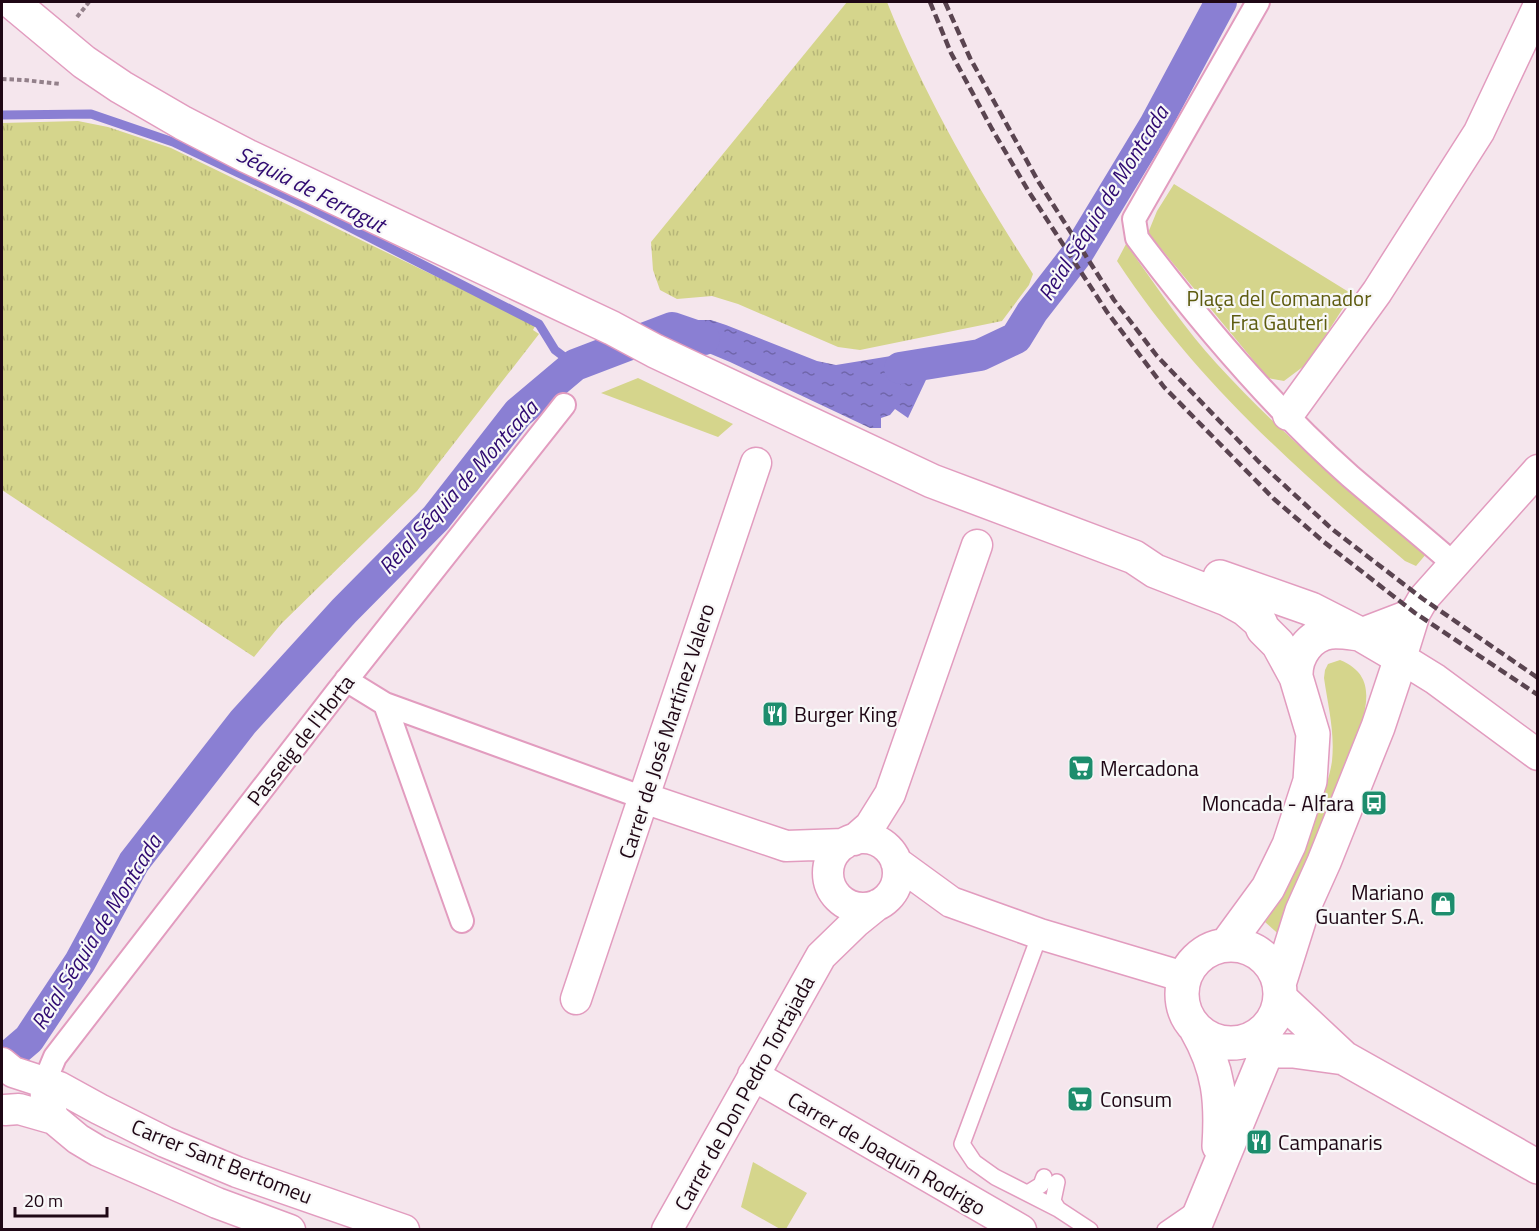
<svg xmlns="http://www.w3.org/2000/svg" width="1539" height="1231" viewBox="0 0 1539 1231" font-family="'Titillium Web',sans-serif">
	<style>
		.grass { fill: url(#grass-tufts) }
		.green { fill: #d5d58c }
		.water { fill: url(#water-ripples) }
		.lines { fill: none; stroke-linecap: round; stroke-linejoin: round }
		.stream { stroke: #8a7fd3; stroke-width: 9 }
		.canal { stroke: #8a7fd3; stroke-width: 32 }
		.service-casing { stroke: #e29cbf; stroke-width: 18 }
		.pedestrian-casing { stroke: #e29cbf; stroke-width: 26 }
		.minor-casing { stroke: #e29cbf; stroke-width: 33 }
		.tertiary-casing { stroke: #e29cbf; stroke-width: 36 }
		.path { stroke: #93808a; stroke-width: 4; stroke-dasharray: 4.5 3; stroke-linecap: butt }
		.service { stroke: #fff; stroke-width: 15 }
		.pedestrian { stroke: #fff; stroke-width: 22 }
		.minor { stroke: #fff; stroke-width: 30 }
		.tertiary { stroke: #fff; stroke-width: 33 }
		.rail { stroke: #5a4450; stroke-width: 4.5; stroke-dasharray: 9 4.5; stroke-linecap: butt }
		.labels { text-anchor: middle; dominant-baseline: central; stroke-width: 4.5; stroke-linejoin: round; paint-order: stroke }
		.park-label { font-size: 21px; fill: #5d5b0f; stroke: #f8f8f8 }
		.poi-label { font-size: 21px; fill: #1f0715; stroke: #f8f8f8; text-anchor: start }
		.street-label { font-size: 21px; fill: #1f0715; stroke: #f8f8f8 }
		.water-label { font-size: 22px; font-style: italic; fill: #2f0a71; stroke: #f8f8f8 }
	</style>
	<defs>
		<pattern id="grass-tufts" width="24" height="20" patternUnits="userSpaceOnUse" patternTransform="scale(1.5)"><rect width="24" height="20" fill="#d5d58c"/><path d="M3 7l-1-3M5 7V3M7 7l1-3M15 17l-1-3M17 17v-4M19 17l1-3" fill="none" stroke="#b6b578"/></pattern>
		<pattern id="water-ripples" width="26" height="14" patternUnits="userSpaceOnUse" patternTransform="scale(1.5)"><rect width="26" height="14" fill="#8a7fd3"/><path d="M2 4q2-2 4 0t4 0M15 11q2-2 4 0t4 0" fill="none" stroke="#7066aa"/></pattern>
	</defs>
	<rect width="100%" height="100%" fill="#f5e6ed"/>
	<!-- grass -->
	<path class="grass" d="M847 2H887C925 97 977 187 1033 274L1029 285 1002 321 860 350 838 347 738 304 712 296 677 299 660 290 653 270 651 242Z
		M78 121 108 127 171 148 528 321 535 326 533 330 539 334 417 491 281 624 254 657 2 490V123Z"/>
	<!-- green -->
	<path class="green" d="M1174 184 1352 294 1308 363 1284 381 1268 378 1148 233 1157 211Z
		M1126 244C1155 284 1183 327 1217 364 1280 433 1354 495 1427 553L1416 566 1405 561C1297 470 1195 380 1117 261Z
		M638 378 733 424 718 437 601 393Z
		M1340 660C1372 673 1369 698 1361 725L1283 938 1265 922C1291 885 1306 849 1320 805 1324 791 1330 776 1332 761 1335 732 1328 706 1324 678L1325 670 1328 664Z
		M753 1162 807 1193 786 1229H780L741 1207Z"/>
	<!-- water -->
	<path class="water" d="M699 320H711L726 325 817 361 836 365 940 348 943 360 933 365 908 418 895 409 890 415 881 418V428H870L730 362 694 347 677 335 673 336 658 324 669 321Z"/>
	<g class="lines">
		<!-- stream -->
		<path class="stream" d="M2 115 91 114 173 142 306 205 539 324 555 350 575 365"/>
		<!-- canal -->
		<path class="canal" d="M900 368 980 355 1016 338 1032 312 1077 254 1155 125 1221 2
			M2 1062 29 1039 80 962 134 862 243 722 344 611 436 518 518 413 575 365 672 328 704 339"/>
		<!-- service casing -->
		<g class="service-casing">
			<path id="service" d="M1040 934 962 1144 974 1162 995 1177 1058 1209 1090 1230
				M1057 1182 1053 1201 1058 1209
				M1028 1193 1041 1185 1044 1177
				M1165 1230 1194 1210"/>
		</g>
		<!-- pedestrian casing -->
		<g class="pedestrian-casing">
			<path id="pedestrian" d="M1258 2 1134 219 1137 238C1201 323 1270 405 1350 476 1385 506 1421 535 1455 565
				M346 680 385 704 644 798
				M385 704 462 921
				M45 1081 55 1057 337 692 564 405"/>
		</g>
		<!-- minor casing -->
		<g class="minor-casing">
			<path id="minor" d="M1288 415 1377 292 1479 132 1538 7
				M1538 470 1423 599 1415 613 1401 658 1435 679 1538 755
				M1360 634 1415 613
				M644 798 786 846 844 844
				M828 873a35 35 0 1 1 70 0a35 35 0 1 1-70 0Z
				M854 840 870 826 890 794 977 545
				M896 862 951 902 1040 934 1184 977
				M576 999 756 463
				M2 1063 13 1072 59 1087 99 1109 165 1142 237 1172 404 1230
				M753 1075 1021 1230
				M45 1081 46 1098 54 1119 78 1139 98 1151 217 1203 290 1230
				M5 1110 19 1109 54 1119
				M667 1230 821 956 856 922 877 905"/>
		</g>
		<!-- tertiary casing -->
		<g class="tertiary-casing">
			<path id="tertiary" d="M12 2 84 62 121 87 183 123 247 156 612 328 655 351 932 481 1134 557 1155 571 1227 599 1245 609 1260 622 1263 629 1278 644 1296 677 1313 734 1310 781 1289 845 1268 888 1227 944
				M1220 577 1311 609 1360 634 1401 658 1378 727 1324 862 1302 911 1279 984
				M1296 677C1295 656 1309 635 1331 632 1340 631 1351 633 1360 634
				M1182 994a49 49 0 1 1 98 0a49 49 0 1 1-98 0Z
				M1280 998 1344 1058 1538 1167
				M1196 1029C1219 1069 1222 1101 1219 1146
				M1193 1230 1267 1051H1293L1344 1058"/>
		</g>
		<!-- path -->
		<path class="path" d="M77 17 89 2
			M2 79 24 80 60 84"/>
		<!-- service -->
		<use href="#service" class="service"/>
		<!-- pedestrian -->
		<use href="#pedestrian" class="pedestrian"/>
		<!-- minor -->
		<use href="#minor" class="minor"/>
		<!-- tertiary -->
		<use href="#tertiary" class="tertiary"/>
		<!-- rail -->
		<path class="rail" d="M930 2 951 53 992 129 1029 192 1107 312 1164 387 1274 499 1324 542 1415 613 1538 695
			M945 2 970 58 1038 181 1114 300 1157 356 1259 462 1332 529 1423 599 1538 678"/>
	</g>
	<!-- icons -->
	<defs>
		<g id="restaurant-square" transform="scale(1.35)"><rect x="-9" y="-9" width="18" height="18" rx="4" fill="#1d8d6d" stroke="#f8f8f8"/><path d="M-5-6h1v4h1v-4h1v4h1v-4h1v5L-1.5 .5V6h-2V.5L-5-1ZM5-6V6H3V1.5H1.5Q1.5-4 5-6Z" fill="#fff"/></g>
		<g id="supermarket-square" transform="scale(1.35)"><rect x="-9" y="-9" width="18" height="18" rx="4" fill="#1d8d6d" stroke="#f8f8f8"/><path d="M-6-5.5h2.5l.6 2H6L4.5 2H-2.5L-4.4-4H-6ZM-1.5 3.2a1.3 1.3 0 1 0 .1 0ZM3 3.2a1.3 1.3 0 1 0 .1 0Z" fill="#fff"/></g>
		<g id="bus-square" transform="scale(1.35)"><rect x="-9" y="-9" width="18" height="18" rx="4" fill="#1d8d6d" stroke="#f8f8f8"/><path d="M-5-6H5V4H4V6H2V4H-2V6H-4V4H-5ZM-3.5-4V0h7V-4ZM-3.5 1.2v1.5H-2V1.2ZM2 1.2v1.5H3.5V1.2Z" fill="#fff"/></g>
		<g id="shop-square" transform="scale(1.35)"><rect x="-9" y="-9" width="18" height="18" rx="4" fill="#1d8d6d" stroke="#f8f8f8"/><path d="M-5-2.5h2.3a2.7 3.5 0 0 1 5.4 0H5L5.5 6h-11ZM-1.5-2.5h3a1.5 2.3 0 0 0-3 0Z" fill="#fff"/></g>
	</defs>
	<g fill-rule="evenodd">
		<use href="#restaurant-square" x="775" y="714"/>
		<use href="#supermarket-square" x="1081" y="768"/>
		<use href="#bus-square" x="1374" y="803"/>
		<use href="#shop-square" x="1443" y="904"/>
		<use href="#supermarket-square" x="1080" y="1099"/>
		<use href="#restaurant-square" x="1259" y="1142"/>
	</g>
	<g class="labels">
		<!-- park labels -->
		<g class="park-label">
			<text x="1279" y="298">Plaça del Comanador<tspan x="1279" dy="24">Fra Gauteri</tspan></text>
		</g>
		<!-- poi labels -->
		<g class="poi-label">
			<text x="794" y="714">Burger King</text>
			<text x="1100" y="768">Mercadona</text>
			<text x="1354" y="803" text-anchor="end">Moncada - Alfara</text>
			<text x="1424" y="892" text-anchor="end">Mariano<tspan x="1424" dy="24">Guanter S.A.</tspan></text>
			<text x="1100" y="1099">Consum</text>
			<text x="1278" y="1142">Campanaris</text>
		</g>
		<!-- street labels -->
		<g class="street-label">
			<text transform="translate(666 731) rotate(-72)">Carrer de José Martínez Valero</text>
			<text transform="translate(300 740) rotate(-52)">Passeig de l'Horta</text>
			<text transform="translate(744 1093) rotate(-61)">Carrer de Don Pedro Tortajada</text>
			<text transform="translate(887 1153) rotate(30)">Carrer de Joaquín Rodrigo</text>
			<text transform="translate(222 1161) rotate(22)">Carrer Sant Bertomeu</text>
		</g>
		<!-- water labels -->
		<g class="water-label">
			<text transform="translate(311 189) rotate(27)">Séquia de Ferragut</text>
			<text transform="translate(1103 203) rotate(-58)">Reial Séquia de Montcada</text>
			<text transform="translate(458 487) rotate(-48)">Reial Séquia de Montcada</text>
			<text transform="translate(96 932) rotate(-58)">Reial Séquia de Montcada</text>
		</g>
	</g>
	<!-- border -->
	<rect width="1539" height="1231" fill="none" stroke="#1f0715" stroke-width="6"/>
	<!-- scale -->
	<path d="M15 1207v9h92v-9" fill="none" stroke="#1f0715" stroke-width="3"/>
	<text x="24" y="1207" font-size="18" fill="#1f0715" stroke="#f8f8f8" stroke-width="4.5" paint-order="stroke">20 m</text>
</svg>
